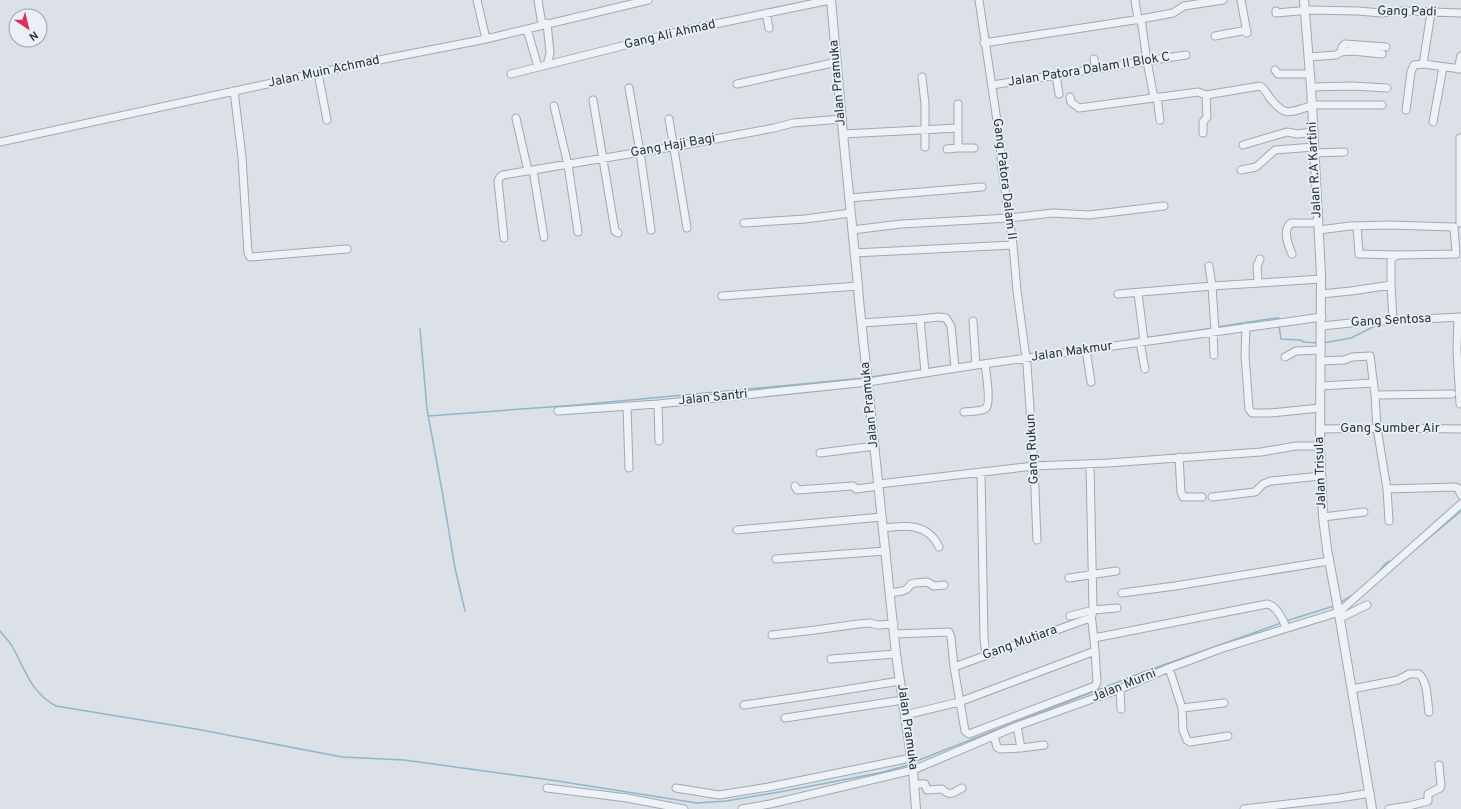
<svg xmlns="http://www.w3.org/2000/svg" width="1461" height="809" viewBox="0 0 1461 809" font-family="Overpass,sans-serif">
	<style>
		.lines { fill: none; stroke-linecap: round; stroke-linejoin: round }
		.stream { stroke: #91b5cb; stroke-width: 1.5 }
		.minor-casing { stroke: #a0a9b1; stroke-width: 9 }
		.tertiary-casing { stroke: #a0a9b1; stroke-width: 10 }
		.minor { stroke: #eef1f5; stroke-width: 7 }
		.tertiary { stroke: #eef1f5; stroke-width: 8 }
		.labels { text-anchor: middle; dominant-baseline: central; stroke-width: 3.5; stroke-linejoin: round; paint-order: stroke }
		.street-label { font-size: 13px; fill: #24313e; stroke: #eaf0f5 }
	</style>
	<rect width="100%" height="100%" fill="#dbe1e7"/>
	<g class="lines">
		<!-- stream -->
		<path class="stream" d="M1279 326 1281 339 1300 340 1304 342 1317 343
			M1217 327 1276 318H1279V320
			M420 329 427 409 443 496 455 568 465 611
			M1145 338 1213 328
			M1128 340 1142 338
			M1323 343 1351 338 1377 325 1385 324
			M928 369 952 365
			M870 377 922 370
			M428 416 577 405 865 378
			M1405 558 1461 511
			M1374 577 1386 563 1393 560
			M1339 603 1353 595
			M1286 621 1334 606
			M0 631C4 636 9 641 12 646 25 669 31 693 56 706L196 729 342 757 404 760 551 780 697 803 726 801 785 791 879 773 909 765
			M914 762 1141 673 1281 623"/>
		<!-- minor casing -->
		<g class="minor-casing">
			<path id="minor" d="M477 0 486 39
				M538 0 542 25
				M979 0 999 134 1002 168 1013 245 1017 291 1027 365 1034 466 1037 540
				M1135 0 1138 20
				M1241 0 1247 33
				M1276 11V13L1310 10 1358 11 1381 13 1404 11 1461 13
				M766 13 769 28
				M1141 19 1147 61 1154 98
				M527 29 538 67
				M1215 36 1247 30
				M984 43 1141 19 1173 13 1184 6 1223 0
				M1341 52 1342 47 1345 44 1386 47
				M1309 57 1336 55 1341 52 1352 51 1382 54
				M1094 59 1096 69
				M1423 64 1431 13
				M547 65 550 53 547 23
				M1458 69 1461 56
				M1275 70 1278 74H1310
				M318 73 327 120
				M511 74 677 32 830 0
				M1056 75 1059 94
				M922 77 925 104V147
				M737 84 837 62
				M992 85 1186 55
				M1311 87 1352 86 1387 88
				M629 88 640 152 651 230
				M234 91 242 157 248 253 250 257 347 249
				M1070 97 1071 102 1079 108 1198 92 1206 95 1260 86C1265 89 1267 94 1270 98 1286 118 1289 112 1311 106
				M1157 97 1160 120
				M593 100 615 231 618 233
				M958 104V148H974
				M1311 105H1382
				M554 106 568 165 578 232
				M1406 110 1411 72 1414 65 1423 64 1461 69
				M516 118 528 171
				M669 119 687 228
				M1433 122 1443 67
				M1203 133V122L1207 117 1206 95
				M843 134 958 128
				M0 142 359 64 486 39 648 0
				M1243 145 1287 132 1298 134 1313 132
				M947 149 958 148
				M1314 153 1344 152
				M533 170 544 237
				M1241 170 1256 167 1275 150 1314 147
				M849 198 982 187
				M744 223 805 219 851 213
				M1460 223V138
				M1357 226 1359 254 1397 255
				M852 230 901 224 1009 218 1053 213 1089 215 1164 206
				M1319 230 1350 226 1389 225 1454 227 1456 254 1397 255 1391 259V285L1393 321
				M504 238 498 181 500 177 503 175 689 144 774 128 793 123 842 119
				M854 253 1013 245
				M1292 254C1288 245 1282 230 1291 223H1318
				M1209 266 1212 286 1321 279
				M1258 282 1257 266 1260 259
				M1138 293 1144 341
				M1118 294 1212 286 1215 331
				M1321 294 1351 291 1391 285
				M722 296 858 286
				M1458 317 1457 350 1460 404
				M920 319 939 317 946 318 951 326 955 368
				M973 321 976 365
				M862 323 920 319 925 372
				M1322 326 1360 322 1461 317
				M1246 327 1245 355 1249 409 1252 413H1271L1320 408
				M1213 332 1214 355
				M1140 342 1145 369
				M1086 350 1091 382
				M1285 357 1296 351 1321 350
				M1320 361 1344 360 1352 357 1370 356 1375 395 1377 428 1387 489 1455 487 1458 488 1461 495
				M1320 386 1373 383
				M1375 395 1452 394
				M658 404 659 441
				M627 406 629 468
				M558 411 658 404 868 382 976 365 1322 317
				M964 412C970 411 982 412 986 408 991 403 986 372 985 364
				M1320 429 1392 428 1461 429
				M820 453 875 446
				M1179 457 1181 492 1183 497H1202
				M1090 464 1093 610 1091 620
				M981 472 984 638 986 655
				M879 484 1034 466 1108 463 1261 452 1296 446H1320
				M795 486 797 490 853 486 856 489 879 486
				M1387 489 1389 521
				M1212 497 1255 492 1263 484 1271 481 1321 476
				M1323 517 1364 512
				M883 528C906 525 928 523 939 547
				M737 530 882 517
				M776 559 886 551
				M1069 578 1116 571
				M890 593 902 591 907 589 911 584 915 583 927 582 934 586 944 585
				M1122 593 1175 586 1329 561
				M1070 616 1093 610 1117 608
				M1340 618 1367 605
				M894 634 949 632 951 637 954 667
				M772 635 815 630 858 624 870 623 878 625 894 624
				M1094 638 1267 604C1276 605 1283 620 1286 627
				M831 659 896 654
				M1169 668 1182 708 1183 730 1187 740 1190 742 1228 736
				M1120 689 1121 709
				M1352 689 1398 680 1409 674H1419C1428 682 1427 700 1429 712
				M744 705 819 694 900 681
				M1182 708 1224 703
				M905 715 959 702 1095 651 1097 682 1095 686 969 734 965 731 954 667 1087 619 1092 621 1095 651
				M785 718 903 700
				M1017 726 1021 748 1044 745
				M994 736 997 747 1000 749 1021 748
				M914 784H925L927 790 942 789C951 797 952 793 962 788
				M547 788 627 798 684 809
				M676 788 719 795 769 787 911 758
				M742 809 770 804 913 770 1017 726 1120 689 1169 668 1220 649 1339 612 1461 504
				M1244 809 1340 798 1370 793
				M1389 809 1409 806 1428 801V794L1440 788 1441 785 1439 765"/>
		</g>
		<!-- tertiary casing -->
		<g class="tertiary-casing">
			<path id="tertiary" d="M831 0 843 134 858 286 859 300 896 654 913 770 916 809
				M1304 0 1311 87 1321 274 1320 446 1323 517 1327 549 1339 614 1372 809"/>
		</g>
		<!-- minor -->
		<use href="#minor" class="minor"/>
		<!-- tertiary -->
		<use href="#tertiary" class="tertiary"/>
	</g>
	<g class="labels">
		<!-- street labels -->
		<g class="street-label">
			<text transform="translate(1407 12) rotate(1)">Gang Padi</text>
			<text transform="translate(670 35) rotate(-13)">Gang Ali Ahmad</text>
			<text transform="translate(1089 70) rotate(-9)">Jalan Patora Dalam II Blok C</text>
			<text transform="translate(324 72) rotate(-12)">Jalan Muin Achmad</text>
			<text transform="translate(838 83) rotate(-95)">Jalan Pramuka</text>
			<text transform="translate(673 146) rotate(-10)">Gang Haji Bagi</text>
			<text transform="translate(1315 170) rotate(-93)">Jalan R.A Kartini</text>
			<text transform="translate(1004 179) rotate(83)">Gang Patora Dalam II</text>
			<text transform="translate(1391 321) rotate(-3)">Gang Sentosa</text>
			<text transform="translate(1072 352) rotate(-8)">Jalan Makmur</text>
			<text transform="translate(713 398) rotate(-6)">Jalan Santri</text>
			<text transform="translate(870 405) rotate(-96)">Jalan Pramuka</text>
			<text x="1390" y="429">Gang Sumber Air</text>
			<text transform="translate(1033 449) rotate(-93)">Gang Rukun</text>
			<text transform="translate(1321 473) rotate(-92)">Jalan Trisula</text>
			<text transform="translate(1020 643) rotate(-20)">Gang Mutiara</text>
			<text transform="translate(1124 686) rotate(-22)">Jalan Murni</text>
			<text transform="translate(907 727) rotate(82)">Jalan Pramuka</text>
		</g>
	</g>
	<!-- north arrow -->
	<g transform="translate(28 28) rotate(145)"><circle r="19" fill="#eaf0f5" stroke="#9ba4ac"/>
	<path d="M0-3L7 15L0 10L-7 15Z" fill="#db315f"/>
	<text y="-6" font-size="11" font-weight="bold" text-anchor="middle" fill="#24313e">N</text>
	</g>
</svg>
